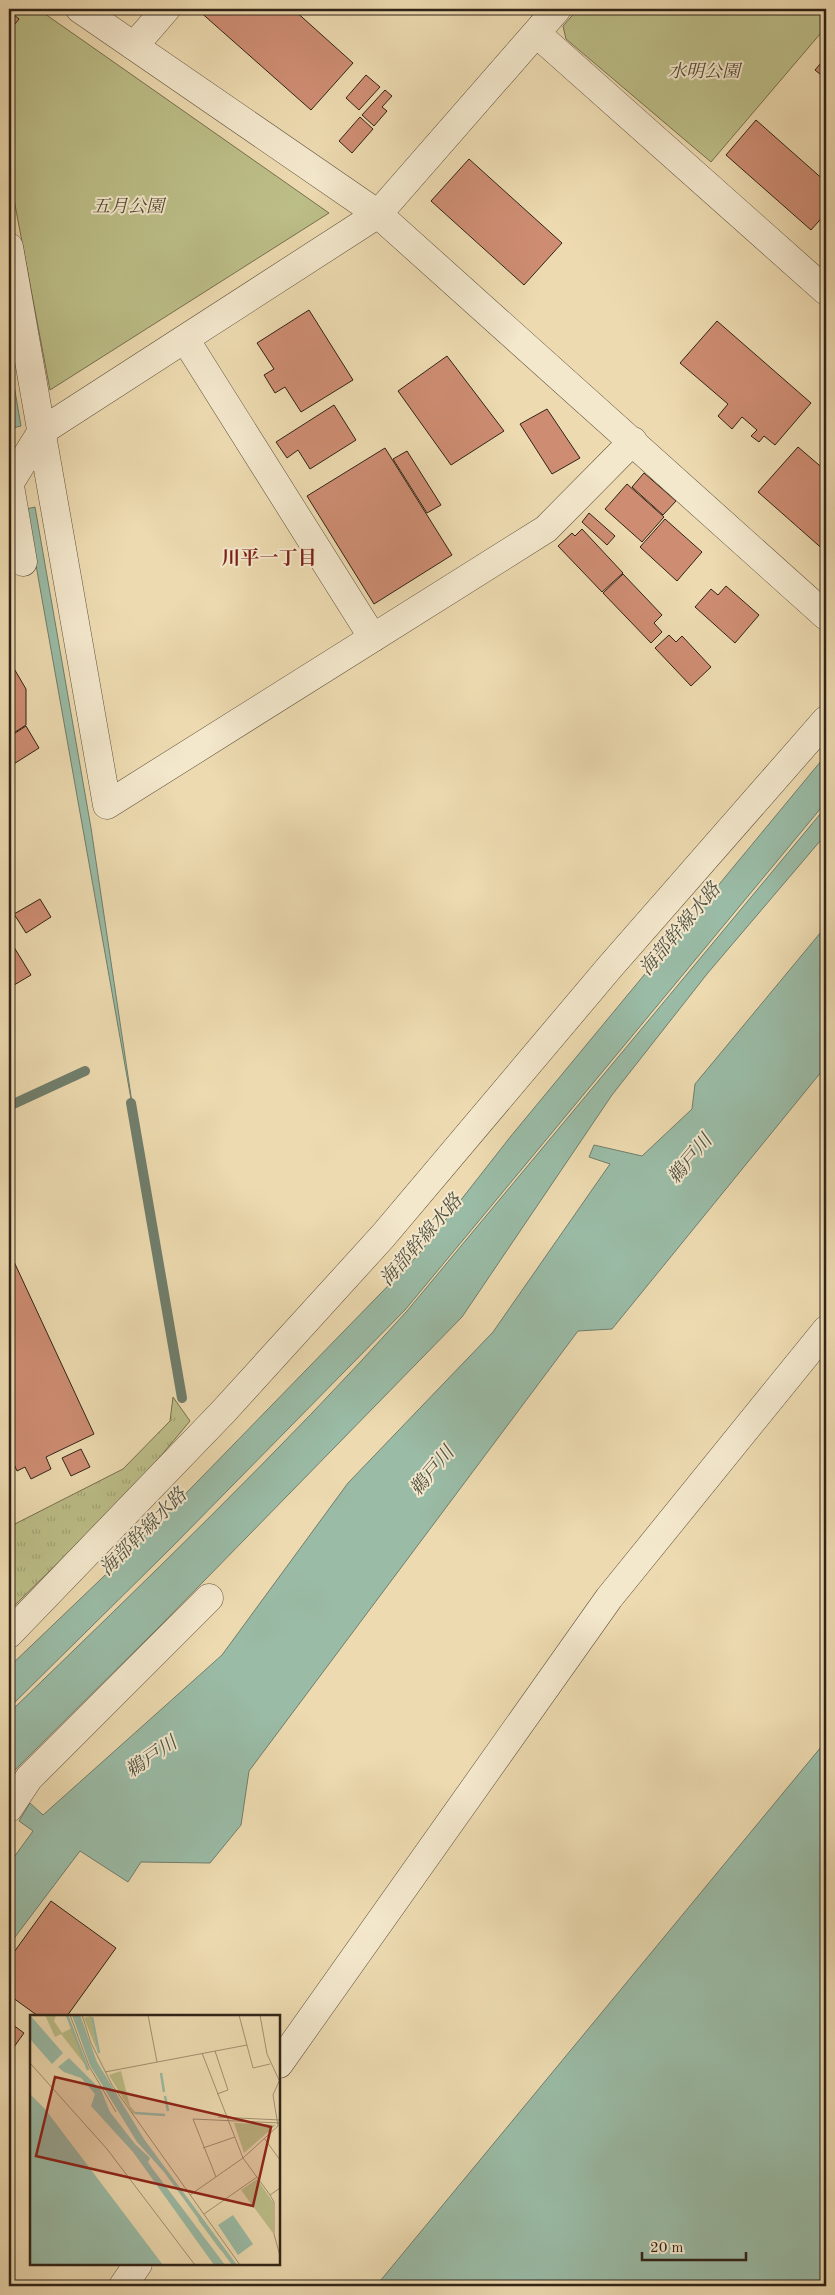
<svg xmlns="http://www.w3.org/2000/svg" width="835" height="2295" viewBox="0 0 835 2295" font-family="'Old Standard TT','Noto Serif JP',serif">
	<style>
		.grass { fill: url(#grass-tufts); stroke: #76704f }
		.park { fill: #bcbe88; stroke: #76704f }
		.water { fill: #9abba6; stroke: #707e6c }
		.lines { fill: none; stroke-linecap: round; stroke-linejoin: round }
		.stream { stroke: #707e6c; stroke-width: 10 }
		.building { fill: #ce8d73; stroke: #302316 }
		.minor-casing { stroke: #5f513c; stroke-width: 29 }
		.tertiary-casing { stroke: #5f513c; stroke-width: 29 }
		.minor { stroke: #f3e7cc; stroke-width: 28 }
		.tertiary { stroke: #f3e7cc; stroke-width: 28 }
		.labels { text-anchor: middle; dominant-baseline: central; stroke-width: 4; stroke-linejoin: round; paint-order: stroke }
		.park-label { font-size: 18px; font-style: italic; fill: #534a32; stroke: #f3e7cc }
		.neighbourhood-label { font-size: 19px; font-weight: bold; fill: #7a1f14; stroke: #f3e7cc }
		.water-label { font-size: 19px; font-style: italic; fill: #505141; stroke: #f3e7cc }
		.inset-river { fill: none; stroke: #9abba6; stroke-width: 2.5 }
		.inset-road { fill: none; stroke: #a19172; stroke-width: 1 }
		.view { fill: #8f2418; fill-opacity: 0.15; stroke: #8f2418; stroke-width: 2.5 }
		.inset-edge { fill: none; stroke: #302316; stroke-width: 2.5 }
	</style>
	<defs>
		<pattern id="grass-tufts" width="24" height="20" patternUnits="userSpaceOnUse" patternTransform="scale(1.25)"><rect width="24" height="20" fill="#bcbe88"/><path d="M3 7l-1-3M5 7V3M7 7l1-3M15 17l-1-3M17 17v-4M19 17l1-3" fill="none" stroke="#a2a375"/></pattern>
	</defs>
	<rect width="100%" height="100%" fill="#eddab0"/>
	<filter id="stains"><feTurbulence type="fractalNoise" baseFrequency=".004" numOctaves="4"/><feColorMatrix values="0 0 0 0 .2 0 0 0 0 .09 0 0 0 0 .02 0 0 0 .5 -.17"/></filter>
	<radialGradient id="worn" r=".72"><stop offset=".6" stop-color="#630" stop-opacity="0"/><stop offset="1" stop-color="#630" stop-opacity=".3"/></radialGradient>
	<!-- grass -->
	<path class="grass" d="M173 1397 190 1421 135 1487 9 1611V1527L123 1469 170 1421Z"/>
	<!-- park -->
	<path class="park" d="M9 9H38L329 213 50 390 9 173Z
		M578 9H826V27L711 162 566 39 563 26Z"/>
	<!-- water -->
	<path class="water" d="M9 356 21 426 13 428 9 407Z
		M35 507 91 828 134 1116 26 509Z
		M826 755V802L405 1310 171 1548 9 1708V1667L124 1557 417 1256 511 1136Z
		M826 807V834L707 974 612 1095 462 1317 159 1627 9 1776V1713C144 1582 281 1451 407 1311Z
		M826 926V1066L612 1329 578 1331 249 1771 241 1825 210 1863 141 1862 128 1882 80 1851 9 1945V1864L33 1831 19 1821 30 1803 43 1815 222 1655 348 1483 493 1332 610 1164 589 1157 594 1145 642 1156 692 1109 695 1084Z
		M826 1741V2286H376Z"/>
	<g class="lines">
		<!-- stream -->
		<path class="stream" d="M131 1103 182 1398
			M9 1106 85 1071"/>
	</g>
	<!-- building -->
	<path class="building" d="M293 9 353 63 311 110 198 10Z
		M9 11 19 19 11 29 9 28Z
		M826 57V79L815 70Z
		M366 75 380 87 359 110 346 98Z
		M385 90 392 96 382 107 387 111 374 126 362 115Z
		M360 117 373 129 352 153 339 141Z
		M756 120 826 182V213L811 230 726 155Z
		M469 159 562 243 524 285 431 201Z
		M309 310 353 380 301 412 285 387 275 393 264 375 274 369 257 343Z
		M717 321 811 403 775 445 764 436 759 442 751 436 757 430 742 417 732 429 718 416 728 404 680 363Z
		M447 356 504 431 451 465 398 391Z
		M334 405 356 440 310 469 298 450 287 458 276 442Z
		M547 409 580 458 552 474 520 424Z
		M798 447 826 471V552L758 492Z
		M385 448 452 555 374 604 307 496Z
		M407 451 441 505 427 513 393 459Z
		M644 473 676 501 663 515 632 487Z
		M627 484 664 517 642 542 605 509Z
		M589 513 615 536 607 545 582 522Z
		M665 519 702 552 677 581 640 547Z
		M582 529 623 573 602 592 558 546 572 533 575 536Z
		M623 574 662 615 654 623 662 632 651 643 603 593Z
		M726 586 759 615 735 643 695 607 711 589 718 595Z
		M669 635 676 642 682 636 711 667 691 686 655 648Z
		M9 660 26 689V725L9 736Z
		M26 726 39 748 9 767V737Z
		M40 899 51 917 26 933 14 914Z
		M9 939 31 975 9 988Z
		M9 1251 94 1434 46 1457 51 1469 31 1479 25 1467 17 1471 9 1453Z
		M81 1449 90 1467 71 1476 62 1458Z
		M51 1901 116 1948 67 2016H38L9 1995V1959Z
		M9 2022 24 2033 9 2054Z"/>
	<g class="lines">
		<!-- minor casing -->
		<g class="minor-casing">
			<path id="minor" d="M80 9 378 214 826 616
				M536 33 826 291
				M9 247 107 805 546 529 633 441
				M185 339 373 638
				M9 480 23 562
				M9 484 42 431 378 214 557 9
				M9 1634 223 1412 383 1236 609 968 826 720
				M9 1808 29 1778 209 1598
				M279 2064 609 1598 826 1330
				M123 2286 138 2264"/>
		</g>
		<!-- tertiary casing -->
		<g class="tertiary-casing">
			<path id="tertiary" d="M134 46 166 9"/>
		</g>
		<!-- minor -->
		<use href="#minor" class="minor"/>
		<!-- tertiary -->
		<use href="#tertiary" class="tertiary"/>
	</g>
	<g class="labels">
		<!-- park labels -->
		<g class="park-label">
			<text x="704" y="72">水明公園</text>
			<text x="128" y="207">五月公園</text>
		</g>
		<!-- neighbourhood labels -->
		<g class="neighbourhood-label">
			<text x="269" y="559">川平一丁目</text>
		</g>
		<!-- water labels -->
		<g class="water-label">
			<text transform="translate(681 930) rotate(-50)">海部幹線水路</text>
			<text transform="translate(691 1160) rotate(-50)">鵜戸川</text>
			<text transform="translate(422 1241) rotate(-49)">海部幹線水路</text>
			<text transform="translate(433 1472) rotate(-50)">鵜戸川</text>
			<text transform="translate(144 1533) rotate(-45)">海部幹線水路</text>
			<text transform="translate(152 1758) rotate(-34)">鵜戸川</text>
		</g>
	</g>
	<!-- overview -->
	<g transform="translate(30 2015)">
		<rect width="250" height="250" fill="#eddab0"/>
		<path d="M15 0H26L24 6 32 18 42 13 60 56 31 19 25 22ZM61 1 67 35 75 55 54 3ZM91 56 100 91 106 98 103 99 79 60Z" fill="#bcbe88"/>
		<path d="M204 108 235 109 246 110 214 138ZM227 164 243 187V218L211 175Z" fill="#bcbe88"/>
		<path d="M0 0 33 38 22 49 0 24ZM42 0H50L67 47 114 124 207 250H202L134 157 107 127 60 50ZM39 43 71 75 80 97 105 129 120 143 118 147 122 153 195 250H184L103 137 61 91 65 79 51 63 34 57 28 52ZM0 79 15 94 133 250H0ZM203 200 223 229 208 240 188 210Z" fill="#9abba6"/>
		<path class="inset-river" d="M37 0 58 55M62 2 69 38M131 58 134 77M135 81 138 96M105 98 135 100M169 204 192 235"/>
		<path class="inset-road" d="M40 0 59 51 86 97M52 0 61 28 82 70 210 250M118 0 127 47M209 0 223 53 240 49M230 0 237 39 249 65M185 36 198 75 187 79M172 38 213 143 240 180M0 48 77 134 165 250M75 57 217 30M188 102 250 105M234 123 250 145M173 133 205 122M186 162 163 104 250 108M250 173 240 180 244 187V219L250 241M160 180 213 143 248 111 243 80 250 64M174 199 227 162"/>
		<path class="view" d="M25 62 241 112 223 191 6 141Z"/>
		<rect width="250" height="250" class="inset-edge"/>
	</g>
	<!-- margin -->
	<rect width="835" height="2295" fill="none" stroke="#eddab0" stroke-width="30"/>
	<rect x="10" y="10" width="815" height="2275" fill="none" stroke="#302316" stroke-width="2.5"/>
	<rect x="15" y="15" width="805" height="2265" fill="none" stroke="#302316"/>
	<!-- scale -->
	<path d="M642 2252v8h104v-8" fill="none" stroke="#302316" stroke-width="2.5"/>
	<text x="650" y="2252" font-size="15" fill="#302316" stroke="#f3e7cc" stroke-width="4" paint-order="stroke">20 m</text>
	<rect width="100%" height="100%" filter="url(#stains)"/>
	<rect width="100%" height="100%" fill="url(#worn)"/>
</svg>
